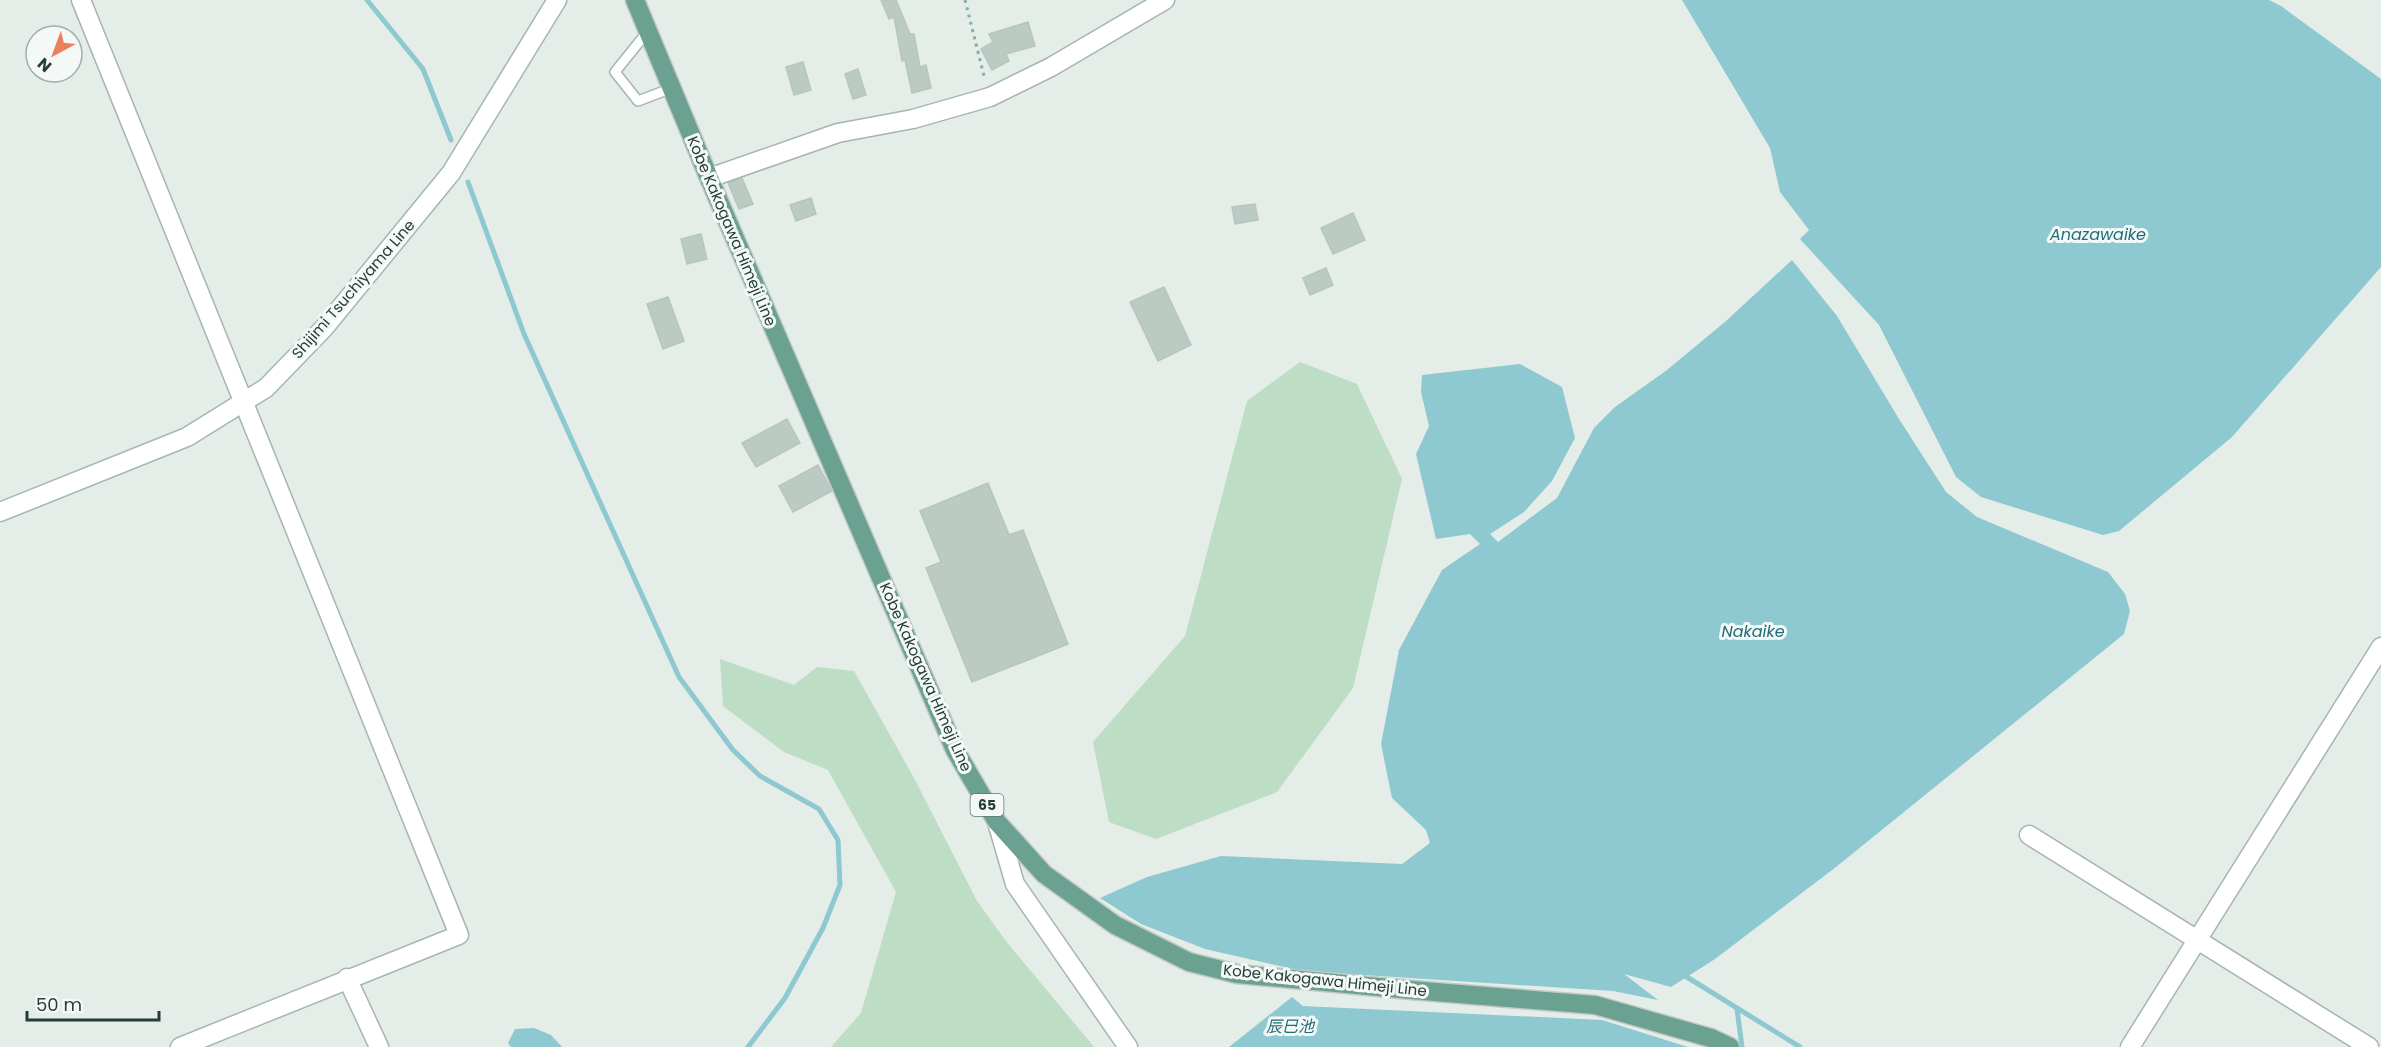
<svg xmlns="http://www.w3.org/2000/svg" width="2381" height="1047" viewBox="0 0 2381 1047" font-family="Poppins,'Noto Sans JP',sans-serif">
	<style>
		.green { fill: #bdddc5 }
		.water { fill: #8ec8d0 }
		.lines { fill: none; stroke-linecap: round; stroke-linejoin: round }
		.stream { stroke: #8ec8d0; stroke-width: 5 }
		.building { fill: #bccac4; stroke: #b6c6bf; stroke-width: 1.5 }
		.service-casing { stroke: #a7b5af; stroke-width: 12 }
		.minor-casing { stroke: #a7b5af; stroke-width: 21 }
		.tertiary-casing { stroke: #a7b5af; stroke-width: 21 }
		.secondary-casing { stroke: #a2b8b0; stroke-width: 21 }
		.primary-casing { stroke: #c2c9c7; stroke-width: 21 }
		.path { stroke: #85afa1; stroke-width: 3; stroke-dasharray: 3 4.5; stroke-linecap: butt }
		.service { stroke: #fff; stroke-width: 9 }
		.minor { stroke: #fff; stroke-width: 18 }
		.tertiary { stroke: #fff; stroke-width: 18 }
		.secondary { stroke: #fff; stroke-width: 18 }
		.primary { stroke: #6aa191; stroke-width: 18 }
		.labels { text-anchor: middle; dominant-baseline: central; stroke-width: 6; stroke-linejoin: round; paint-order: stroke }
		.shield { fill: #f4f9f7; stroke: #627670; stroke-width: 1.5 }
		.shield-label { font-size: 14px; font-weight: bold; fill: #243e36 }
		.street-label { font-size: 15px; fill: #243e36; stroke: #f4f9f7 }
		.water-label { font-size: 16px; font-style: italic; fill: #1f6c78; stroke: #f4f9f7 }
	</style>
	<rect width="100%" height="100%" fill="#e4ede8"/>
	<!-- green -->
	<path class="green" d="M1300 362 1357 384 1402 479 1353 688 1277 792 1156 839 1109 822 1093 742 1185 636 1247 401Z
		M720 659 794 685 817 667 854 671 914 778 977 901 1005 940 1094 1047H831L861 1013 896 892 828 770 784 752 723 706Z"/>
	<!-- water -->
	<path class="water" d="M1682 0H2269L2281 6 2381 79V267L2232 437 2119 531 2103 535 1981 497 1956 477 1879 325 1800 239 1809 230 1780 192 1770 148Z
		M1792 260 1837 316 1899 419 1946 492 1977 517 2108 572 2125 594 2130 611 2124 634 1836 867 1715 959 1671 987 1624 974 1658 1000 1613 991 1302 971 1205 949 1141 924 1100 898 1147 877 1221 856 1402 864 1430 843 1426 830 1392 798 1381 744 1399 650 1442 570 1480 544 1470 534 1436 539 1416 454 1429 426 1421 392 1422 375 1520 364 1562 387 1575 438 1552 481 1524 512 1490 534 1498 542 1557 498 1594 428 1615 407 1667 370 1726 321Z
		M1292 997 1303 1006 1602 1020 1688 1047H1229Z
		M534 1028 551 1035 562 1047H511L508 1043 515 1029Z"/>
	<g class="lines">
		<!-- stream -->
		<path class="stream" d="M367 0 423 69 451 140
			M468 182 524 334 679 677 733 750 760 776 819 809 838 840 840 885 823 928 785 998 748 1047
			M1682 974 1800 1047
			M1737 1009 1742 1047"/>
	</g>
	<!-- building -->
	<path class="building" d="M881 0H896L910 34H914L920 67 926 65 931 88 912 93 905 60 902 61 894 17 889 19Z
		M1028 22 1035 46 1006 54 1009 61 992 70 981 49 993 42 989 34Z
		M803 62 811 90 794 95 786 67Z
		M858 69 866 95 853 99 845 74Z
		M742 178 753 204 739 209 728 183Z
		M811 198 816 214 796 221 790 205Z
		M1255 204 1258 220 1235 224 1232 207Z
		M1353 213 1365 240 1333 254 1321 228Z
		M701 234 707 259 687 264 681 239Z
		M1326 268 1333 285 1310 295 1303 278Z
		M1164 287 1191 345 1158 361 1130 302Z
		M668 297 684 341 663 349 647 304Z
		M787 419 800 443 756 467 742 443Z
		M818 465 832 491 793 512 779 486Z
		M988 483 1009 535 1023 530 1068 644 972 682 926 568 941 562 920 511Z"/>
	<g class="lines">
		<!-- service casing -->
		<g class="service-casing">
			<path id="service" d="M648 31 615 72 638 101 672 88"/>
		</g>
		<!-- minor casing -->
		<g class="minor-casing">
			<path id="minor" d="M81 0 459 935 180 1047
				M709 178 838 133 913 119 990 97 1051 67 1165 0
				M997 822 1015 884 1128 1047
				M2029 835 2369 1047
				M347 978 379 1047"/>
		</g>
		<!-- tertiary casing -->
		<g class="tertiary-casing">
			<path id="tertiary" d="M2130 1047 2381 647"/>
		</g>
		<!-- secondary casing -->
		<g class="secondary-casing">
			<path id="secondary" d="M0 512 187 437 266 388 324 328 451 173 557 0"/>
		</g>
		<!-- primary casing -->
		<g class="primary-casing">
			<path id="primary" d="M635 0 709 178 955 750 997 822 1044 874 1115 925 1189 962 1237 974 1411 990 1595 1005 1711 1038 1730 1047"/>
		</g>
		<!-- path -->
		<path class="path" d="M965 0 985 80"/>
		<!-- service -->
		<use href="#service" class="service"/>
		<!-- minor -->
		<use href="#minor" class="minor"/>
		<!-- tertiary -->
		<use href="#tertiary" class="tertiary"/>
		<!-- secondary -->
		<use href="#secondary" class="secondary"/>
		<!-- primary -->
		<use href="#primary" class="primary"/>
	</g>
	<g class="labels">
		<!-- shield labels -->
		<rect class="shield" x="970.5" y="794" width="33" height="22" rx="4.5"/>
		<g class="shield-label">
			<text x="987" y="805">65</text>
		</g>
		<!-- street labels -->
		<g class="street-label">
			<text transform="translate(732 231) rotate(67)">Kobe Kakogawa Himeji Line</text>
			<text transform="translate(353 289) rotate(-49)">Shijimi Tsuchiyama Line</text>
			<text transform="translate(926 677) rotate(66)">Kobe Kakogawa Himeji Line</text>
			<text transform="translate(1325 980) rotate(6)">Kobe Kakogawa Himeji Line</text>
		</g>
		<!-- water labels -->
		<g class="water-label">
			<text x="2098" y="234">Anazawaike</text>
			<text x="1753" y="631">Nakaike</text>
			<text x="1290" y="1026">辰巳池</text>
		</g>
	</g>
	<!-- north arrow -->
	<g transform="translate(54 54) rotate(221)"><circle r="28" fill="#f4f9f7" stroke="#a1aeaa" stroke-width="1.5"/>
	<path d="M0-4.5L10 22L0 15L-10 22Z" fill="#ed7f61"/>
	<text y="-9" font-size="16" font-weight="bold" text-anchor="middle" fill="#243e36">N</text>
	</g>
	<!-- scale -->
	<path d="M27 1011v9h132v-9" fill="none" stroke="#243e36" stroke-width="3"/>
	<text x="36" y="1011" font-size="18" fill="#243e36" stroke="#f4f9f7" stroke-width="4.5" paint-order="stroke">50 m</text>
</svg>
